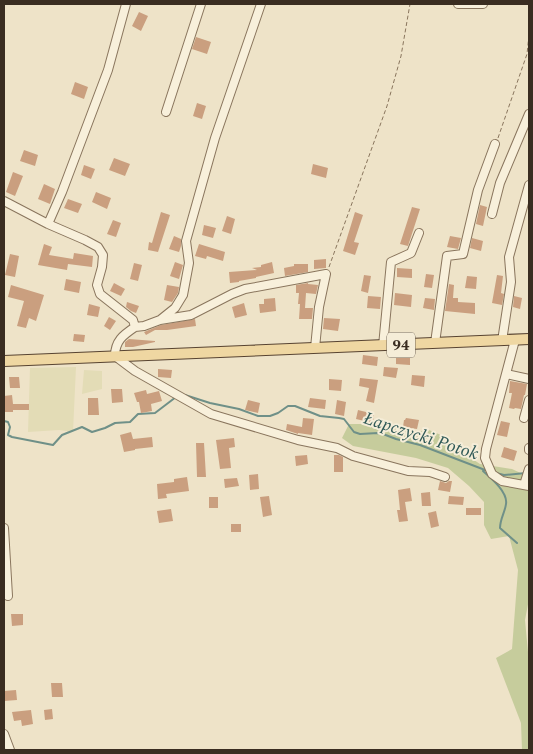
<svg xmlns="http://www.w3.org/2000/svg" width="533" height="754" viewBox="0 0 533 754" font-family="Spectral,serif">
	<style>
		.farmland { fill: #e3dcb6 }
		.green { fill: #c6cc9c }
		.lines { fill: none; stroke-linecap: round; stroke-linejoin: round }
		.stream { stroke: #6f9088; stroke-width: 2 }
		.building { fill: #ca9f7f }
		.minor-casing { stroke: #89755d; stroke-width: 10 }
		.major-casing { stroke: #574331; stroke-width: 12 }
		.path { stroke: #89755d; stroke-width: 1; stroke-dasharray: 4 2.5; stroke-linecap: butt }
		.minor { stroke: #f8f0db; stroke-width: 8 }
		.major { stroke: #efd7a2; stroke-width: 10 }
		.labels { text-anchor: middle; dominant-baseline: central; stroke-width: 4; stroke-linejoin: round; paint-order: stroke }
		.shield { fill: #f5edd8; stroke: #726758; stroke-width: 1 }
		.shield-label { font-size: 15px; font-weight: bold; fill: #3a2d21 }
		.water-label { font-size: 18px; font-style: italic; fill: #305957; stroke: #f5edd8 }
	</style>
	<rect width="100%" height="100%" fill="#eee3c8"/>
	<!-- farmland -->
	<path class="farmland" d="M76 367 73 432 59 430 28 432 30 368Z
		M84 370 102 371V389L82 394Z"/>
	<!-- green -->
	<path class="green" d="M349 424H378L413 432 429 430 448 438 459 450 480 464 512 469 529 477V599L525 620 529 663V750H522L521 723 496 658 512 649 518 570 509 536 491 539 484 525V502L469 486 448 468 416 458 353 446 342 438Z"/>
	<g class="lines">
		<!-- stream -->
		<path class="stream" d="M185 395 210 403 239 409 258 416H270L278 413 288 406H295L320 416 339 418 344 419 354 432 360 434 378 433 383 434 396 439 420 445 485 470
			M4 421 8 422 10 427 8 435 12 437 53 445 62 435 82 427 92 432 105 428 115 423 130 422 138 414 155 413 176 397
			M483 471C491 478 508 492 506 504 505 512 500 519 500 528L517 543
			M496 473 504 475 526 473"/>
	</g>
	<!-- building -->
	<path class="building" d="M139 12 148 16 141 31 132 26Z
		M196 37 211 42 207 54 192 49Z
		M75 82 88 87 84 99 71 94Z
		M197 103 206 106 202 119 193 116Z
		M24 150 38 155 35 166 20 161Z
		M114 158 130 164 125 176 109 170Z
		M313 164 328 168 326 178 311 174Z
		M84 165 95 169 91 179 81 175Z
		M13 172 23 176 15 196 6 192Z
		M44 184 55 189 50 204 38 199Z
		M96 192 111 198 107 209 92 202Z
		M68 199 82 204 78 213 64 208Z
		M480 205 487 207 483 226 476 224Z
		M412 207 420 209 408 246 400 244Z
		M161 212 170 215 158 252 148 250 149 242 152 243Z
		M355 212 363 215 354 242 359 243 355 255 343 251Z
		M227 216 235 219 231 234 222 231Z
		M113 220 121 223 116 237 107 234Z
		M204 225 216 228 213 238 202 235Z
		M174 236 181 239V246L179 252 169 249Z
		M450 236 461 238 458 249 447 247Z
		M472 238 483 241 481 251 470 248Z
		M44 244 52 247 49 255 73 259 74 253 93 256 92 267 68 264 67 270 38 265Z
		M199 244 225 252 223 261 207 256 206 259 195 256Z
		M10 254 19 256 15 277 5 275Z
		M326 259V268L314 269V260Z
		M175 262 183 265 179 279 170 276Z
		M272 262 274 273 256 277V278L239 281V282L230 283 229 272 257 270 252 268 261 267V265Z
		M134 263 142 265 138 281 130 279Z
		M294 264H308V272L285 276 284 268 294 266Z
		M397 268 412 269V278L397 277Z
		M426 274 434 275 432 288 424 287Z
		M364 275 371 276 368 293 361 291Z
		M497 275 503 276 501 293 504 294 502 305 492 303Z
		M467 276 477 277 476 289 465 288Z
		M66 279 81 282 79 293 64 290Z
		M114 283 125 289 121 296 110 291Z
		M308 283V284L318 285 316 294 306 293 305 308H313L312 319H299L300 304H298L299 293H296V285Z
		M449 284 454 285 453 298H458V302L475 303V314L445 311Z
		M11 285 44 295 36 321 29 318 26 328 17 326 24 301 8 297Z
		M167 285 179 287 178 293 172 302 164 300Z
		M395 293 412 295 411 307 394 305Z
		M368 296 381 297 380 309 367 308Z
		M514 296 522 298 520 309 513 307Z
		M275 298 276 311 260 313 259 304H264V299Z
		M425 298 435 299 434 310 423 308Z
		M127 302 139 306 136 313 131 311 126 307Z
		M244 303 247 315 235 318 232 307Z
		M89 304 100 307 98 317 87 315Z
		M109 317 116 321 110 330 104 326Z
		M324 318 340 319 338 331 323 329Z
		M195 319 196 326 167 330H155L146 335 144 332 161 325Z
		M74 334 85 335 84 342 73 341Z
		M129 339 155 341V342L133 347H125V342Z
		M363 355 378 357 377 366 362 364Z
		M396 357 410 358V365L396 364Z
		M384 367 398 368 396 378 383 376Z
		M158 369 172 370 171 378 158 377Z
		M412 375 425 376 424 387 411 385Z
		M9 377H19L20 388H10Z
		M360 378 378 380 374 403 366 401 369 388 359 386Z
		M329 379 342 380 341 391 329 390Z
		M510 381 527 384 525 395H524L521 409 515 408 514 409 509 408 512 393H509Z
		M111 389H122L123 402 112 403Z
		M146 390 147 394 159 391 162 401 151 404 152 411 141 413 139 402H137L134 393Z
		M12 395 13 404H29V410H13V412H4V396Z
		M88 398H98L99 415H88Z
		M310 398 326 400 325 409 308 407Z
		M248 400 260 403 258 413 245 410Z
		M337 400 346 402 344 416 335 414Z
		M358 410 374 414 373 423 356 419Z
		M303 418 314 419 312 435 298 433V434L286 430 287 424 302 427Z
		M406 418 419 420 417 429 403 427 404 420H405Z
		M501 421 510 423 507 437 497 435Z
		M131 432 133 439 152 437 153 447 135 449V450L124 452 120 435Z
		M234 438 235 447 229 448 231 468 220 469 216 440Z
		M196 443H204L206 477H197Z
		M504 447 517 451 514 461 501 457Z
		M307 455 308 464 296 466 295 456Z
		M334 455H339L343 457V472H334Z
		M258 474 259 489 250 490 249 475Z
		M187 477 189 491 166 494 167 498 158 499 157 484 174 482V479Z
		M237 478 239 486 225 488 224 479Z
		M440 481 446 483 449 481H452L450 492 438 490Z
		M410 488 412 501 405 502 408 521 399 522 397 510H400L398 490Z
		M430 492 431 506H422L421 493Z
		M269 496 272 515 263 517 260 497Z
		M449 496 464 497 463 505 448 504Z
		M209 497H218V508H209Z
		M466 508H481V515H466Z
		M171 509 173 521 159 523 157 511Z
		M436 511 439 526 431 528 428 513Z
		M231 524H241V532H231Z
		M11 614H23V625L12 626Z
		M51 683H62L63 697H52Z
		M16 690 17 700 4 701V691Z
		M52 709 53 719 45 720 44 710Z
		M31 710 33 724 22 726 21 720 14 721 12 712Z"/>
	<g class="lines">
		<!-- minor casing -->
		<g class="minor-casing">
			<path id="minor" d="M458 4H483
				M166 112 201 4
				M4 201 48 224 85 240 98 247 103 255 102 267 97 285 100 294 133 320 135 327C123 335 115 341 115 356L135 371 211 414 298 440 337 448 353 456 408 471 430 472 445 477
				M492 214 500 183 529 114
				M48 224 62 192 108 70 126 4
				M160 320 175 308 183 295 189 263 186 241 215 138 261 4
				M135 327 144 326 160 320 191 315 232 294 245 289 326 274 319 307 315 348
				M515 340 486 449 485 458 492 474 502 481 529 486
				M502 341 511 282 509 257 529 185
				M435 343 447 256 463 254 478 190 495 144
				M383 346 391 262 411 253 419 233
				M506 374 529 379
				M524 418 529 400
				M529 448V450
				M524 485 529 469
				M4 528 8 596
				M4 734 10 750"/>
		</g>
		<!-- major casing -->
		<g class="major-casing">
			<path id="major" d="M4 361 529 339"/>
		</g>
		<!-- path -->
		<path class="path" d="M498 138 527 54 529 35
			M329 267 387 106 401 56 410 4"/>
		<!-- minor -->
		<use href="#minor" class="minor"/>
		<!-- major -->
		<use href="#major" class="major"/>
	</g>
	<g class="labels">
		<!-- shield labels -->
		<rect class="shield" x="387" y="332.5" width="28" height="25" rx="4"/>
		<g class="shield-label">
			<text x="401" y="345">94</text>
		</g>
		<!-- water labels -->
		<g class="water-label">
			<text transform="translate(421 436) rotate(18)">Łapczycki Potok</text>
		</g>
	</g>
	<!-- border -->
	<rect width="533" height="754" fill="none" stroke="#3a2d21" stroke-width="10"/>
</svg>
